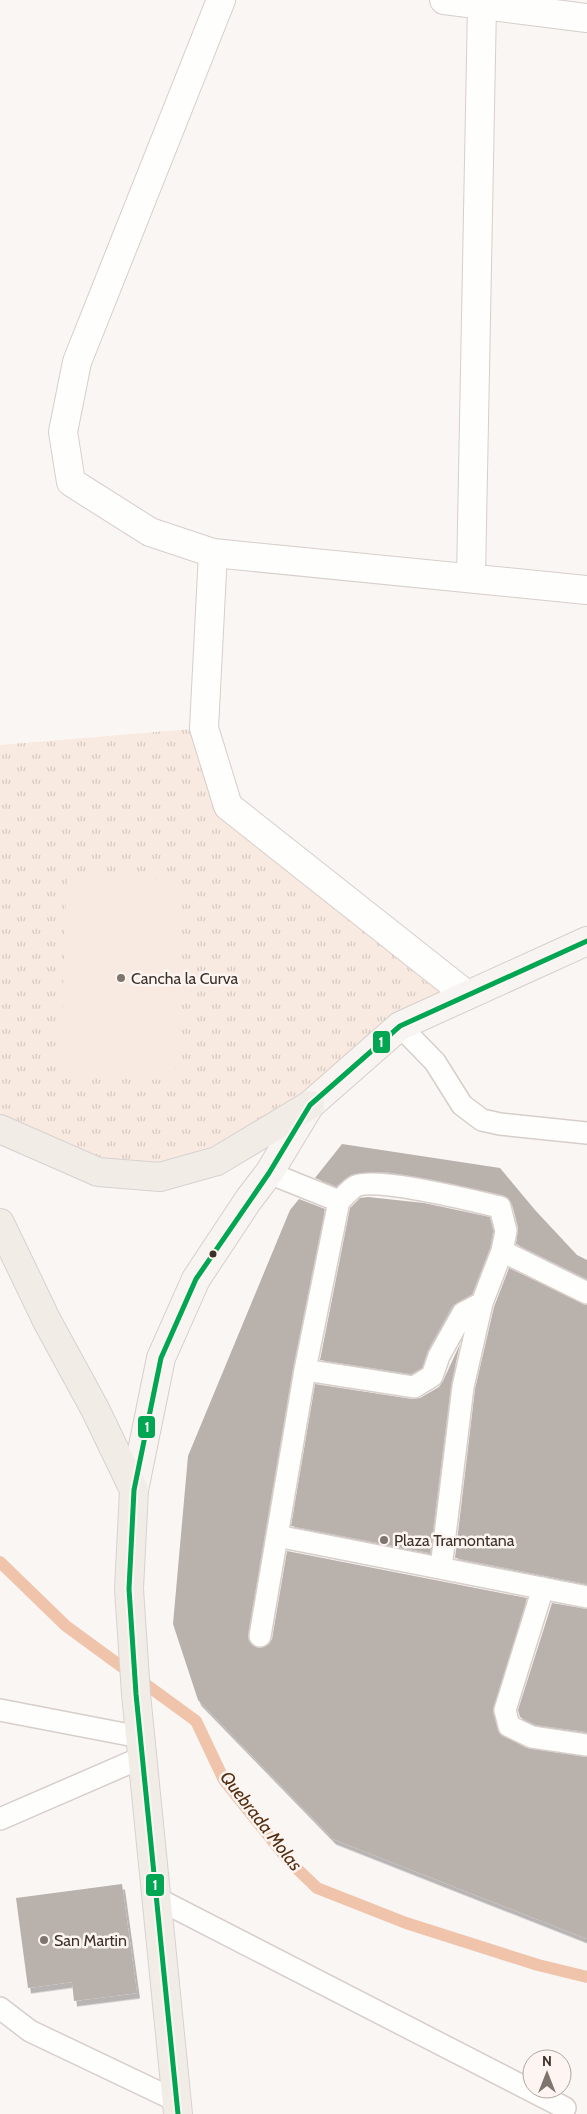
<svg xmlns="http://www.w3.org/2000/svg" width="587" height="2114" viewBox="0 0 587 2114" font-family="Cabin,sans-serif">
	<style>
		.park { fill: url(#park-tufts) }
		.pitch { fill: #f9eae1 }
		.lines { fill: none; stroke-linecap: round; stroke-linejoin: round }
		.stream { stroke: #f0c4aa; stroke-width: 12 }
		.building { fill: #b9b1ac; filter: url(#shadow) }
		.lane-casing { stroke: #d7ceca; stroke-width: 24 }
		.street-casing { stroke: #d7ceca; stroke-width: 30 }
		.secondary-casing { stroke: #d7ceca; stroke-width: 30 }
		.primary-casing { stroke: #d7d2d0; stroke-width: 30 }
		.lane { stroke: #fefefd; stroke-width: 21 }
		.street { stroke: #fefefd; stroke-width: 28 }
		.secondary { stroke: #f8f4f2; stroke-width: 28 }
		.primary { stroke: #f2ece7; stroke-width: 28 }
		.bus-1-casing { stroke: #fdf5f1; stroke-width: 9 }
		.bus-1 { stroke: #00a651; stroke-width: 5 }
		.poi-dot { fill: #7f756f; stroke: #fdf5f1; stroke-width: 2 }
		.bus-dot { fill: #3d3028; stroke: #fdf5f1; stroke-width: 2 }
		.labels { text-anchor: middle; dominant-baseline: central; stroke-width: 5; stroke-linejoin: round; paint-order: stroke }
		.poi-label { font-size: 16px; fill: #3d3028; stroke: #fdf5f1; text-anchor: start }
		.water-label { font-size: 18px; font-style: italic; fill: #552e12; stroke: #fdf5f1 }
		.line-badge { stroke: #fdf5f1; stroke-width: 2 }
		.badge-label { font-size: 14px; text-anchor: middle; font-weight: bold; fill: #fff }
	</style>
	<defs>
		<pattern id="park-tufts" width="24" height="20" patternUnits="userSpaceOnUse" patternTransform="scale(1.25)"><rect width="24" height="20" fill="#f9eae1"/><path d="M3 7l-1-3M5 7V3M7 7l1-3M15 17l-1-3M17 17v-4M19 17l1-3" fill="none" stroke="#d6c9c1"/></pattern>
		<filter id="shadow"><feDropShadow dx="3" dy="5.5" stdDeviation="0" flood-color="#0004"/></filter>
	</defs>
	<rect width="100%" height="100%" fill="#faf6f4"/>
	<!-- park -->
	<path class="park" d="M204 728 229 806 467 995 310 1105 160 1177 0 1129V745Z"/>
	<!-- pitch -->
	<path class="pitch" d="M67 876 181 880 175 1080 60 1077Z"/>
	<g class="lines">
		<!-- stream -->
		<path class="stream" d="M0 1562 66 1626 196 1721 224 1780 289 1861 317 1888 406 1923 538 1965 587 1977"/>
	</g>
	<!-- building -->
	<path class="building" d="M342 1144 500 1168 535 1210 577 1255 587 1260V1279L516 1244 518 1228 512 1204 503 1195 429 1179 386 1172 354 1174 336 1186 315 1178Z
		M368 1197 424 1203 490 1217 493 1231 490 1248 472 1294 452 1306 428 1350 422 1368 411 1374 320 1360 350 1208 360 1198Z
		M299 1199 325 1209 293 1368 248 1634 249 1641 258 1648 269 1644 272 1639 287 1551 527 1598 493 1713 500 1734 527 1748 587 1757V1939L333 1839 198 1700 173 1624 188 1456 290 1210Z
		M509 1268 587 1305V1584L455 1558 475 1389 494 1307Z
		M460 1344 451 1385 430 1553 291 1526 315 1384 412 1399 420 1398 439 1387 443 1381Z
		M552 1603 587 1609V1732L536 1725 520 1717 518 1710Z
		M122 1884 137 1993 74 2001 72 1982 28 1988 16 1898Z"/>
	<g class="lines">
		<!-- lane casing -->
		<g class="lane-casing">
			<path id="lane" d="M400 1026 435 1062 462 1105 482 1120 500 1124 587 1133
				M269 1173 339 1201
				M587 1293 502 1251 506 1231 500 1207C473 1201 379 1177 356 1186 350 1189 344 1197 339 1201L305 1370 277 1536 587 1597
				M305 1370 414 1387 432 1376 439 1356 463 1313 482 1303
				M441 1568 463 1387 482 1303 502 1251
				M543 1588 505 1710 509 1726 532 1737 587 1745
				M260 1636 277 1536
				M0 1710 140 1737
				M0 1819 143 1757
				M158 1899 565 2108
				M0 2008 30 2031 177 2101"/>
		</g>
		<!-- street casing -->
		<g class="street-casing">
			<path id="street" d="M221 0 77 362 63 432 71 482 150 532 213 553 587 590
				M444 0 587 18
				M213 553 204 728 228 806 467 995
				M471 578 482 5"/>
		</g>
		<!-- secondary casing -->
		<g class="secondary-casing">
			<path id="secondary" d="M134 1490 161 1358 196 1279 249 1199 269 1173 310 1105 400 1026 587 941"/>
		</g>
		<!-- primary casing -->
		<g class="primary-casing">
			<path id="primary" d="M0 1129 98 1172 160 1177 217 1161 310 1105
				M0 1223 47 1321 95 1409 134 1490 129 1589 136 1694 178 2114"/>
		</g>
		<!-- lane -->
		<use href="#lane" class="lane"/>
		<!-- street -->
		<use href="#street" class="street"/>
		<!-- secondary -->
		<use href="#secondary" class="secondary"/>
		<!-- primary -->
		<use href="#primary" class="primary"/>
		<!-- bus-1 casing -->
		<g class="bus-1-casing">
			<path id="bus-1" d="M178 2114 136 1694 129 1589 134 1490 161 1358 196 1279 269 1173 310 1105 400 1026 587 941"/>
		</g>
		<!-- bus-1 -->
		<use href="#bus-1" class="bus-1"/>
	</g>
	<!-- markers -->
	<g class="poi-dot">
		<circle cx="121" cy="978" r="5"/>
		<circle cx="384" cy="1540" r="5"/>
		<circle cx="44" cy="1940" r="5"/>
	</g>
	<circle class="bus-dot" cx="213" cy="1254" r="4.5"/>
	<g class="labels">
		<!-- poi labels -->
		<g class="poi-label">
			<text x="131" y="978">Cancha la Curva</text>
			<text x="394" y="1540">Plaza Tramontana</text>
			<text x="54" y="1940">San Martin</text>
		</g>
		<!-- water labels -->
		<g class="water-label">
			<text transform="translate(261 1821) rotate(52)">Quebrada Molas</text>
		</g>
	</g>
	<g class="line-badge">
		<rect x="372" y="1030" width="19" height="24" rx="5" fill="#00a651"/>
		<rect x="137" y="1415" width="19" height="24" rx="5" fill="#00a651"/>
		<rect x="145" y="1873" width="20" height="24" rx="5" fill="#00a651"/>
	</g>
	<g class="badge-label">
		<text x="381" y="1047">1</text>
		<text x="147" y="1432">1</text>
		<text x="155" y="1890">1</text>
	</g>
	<!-- north arrow -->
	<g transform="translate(547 2074)"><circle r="24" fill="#fdf5f1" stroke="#b0a6a1"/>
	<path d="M0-4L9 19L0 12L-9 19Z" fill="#7f756f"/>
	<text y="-8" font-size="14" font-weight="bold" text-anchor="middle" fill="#3d3028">N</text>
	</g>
</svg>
